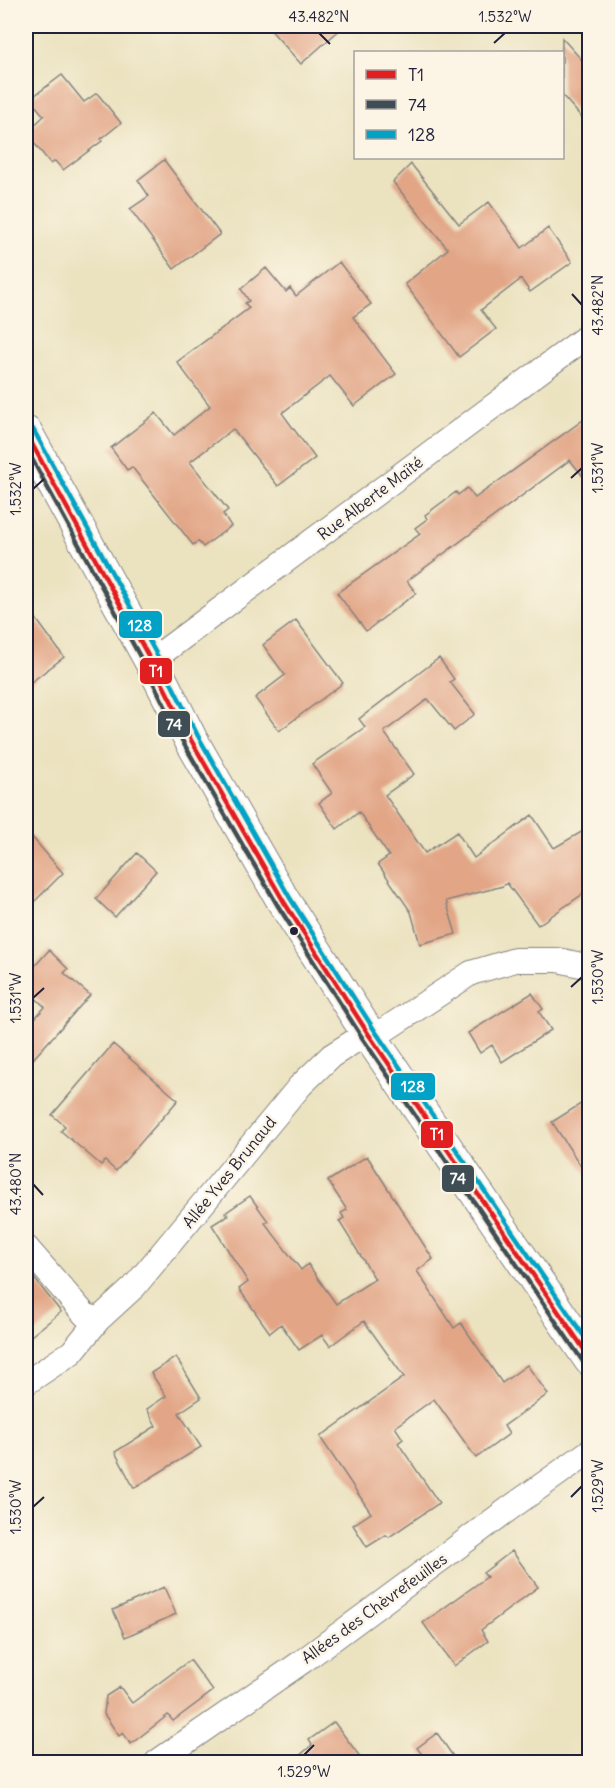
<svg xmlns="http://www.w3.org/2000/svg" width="615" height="1788" viewBox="0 0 615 1788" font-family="Delius,sans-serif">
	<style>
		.building { fill: #e2a687 }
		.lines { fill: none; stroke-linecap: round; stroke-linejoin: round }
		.street-casing { stroke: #86827e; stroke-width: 26 }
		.secondary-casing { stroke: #86827e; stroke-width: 35 }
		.street { stroke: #fff; stroke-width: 24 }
		.secondary { stroke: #fff; stroke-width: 33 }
		.bus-1-casing { stroke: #fcf5e5; stroke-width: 9 }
		.bus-2-casing { stroke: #fcf5e5; stroke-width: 9 }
		.bus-3-casing { stroke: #fcf5e5; stroke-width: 9 }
		.bus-1 { stroke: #e11f21; stroke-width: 4.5 }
		.bus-2 { stroke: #3f4e55; stroke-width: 4.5 }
		.bus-3 { stroke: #02a2c7; stroke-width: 4.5 }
		.ticks { fill: none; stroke: #22223b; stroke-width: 2 }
		.bus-dot { fill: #22223b; stroke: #fcf5e5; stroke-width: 2 }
		.labels { text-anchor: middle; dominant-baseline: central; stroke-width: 5; stroke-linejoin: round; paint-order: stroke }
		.street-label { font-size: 16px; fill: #22223b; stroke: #fcf5e5 }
		.line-badge { stroke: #fcf5e5; stroke-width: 2 }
		.badge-label { font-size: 16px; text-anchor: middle; font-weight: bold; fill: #fff }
		.neatline { fill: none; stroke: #22223b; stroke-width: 2 }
		.ticks-label { font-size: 15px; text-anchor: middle; fill: #22223b }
	</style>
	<rect width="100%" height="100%" fill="#fcf5e5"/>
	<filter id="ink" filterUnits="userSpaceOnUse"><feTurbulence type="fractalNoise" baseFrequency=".0167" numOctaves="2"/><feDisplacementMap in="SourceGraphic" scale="12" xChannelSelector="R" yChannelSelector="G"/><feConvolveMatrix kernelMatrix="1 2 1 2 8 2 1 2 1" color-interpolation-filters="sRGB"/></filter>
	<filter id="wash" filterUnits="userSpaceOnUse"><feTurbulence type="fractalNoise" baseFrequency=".008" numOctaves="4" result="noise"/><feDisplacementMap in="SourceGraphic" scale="24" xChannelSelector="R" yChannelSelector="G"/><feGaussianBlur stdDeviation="1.35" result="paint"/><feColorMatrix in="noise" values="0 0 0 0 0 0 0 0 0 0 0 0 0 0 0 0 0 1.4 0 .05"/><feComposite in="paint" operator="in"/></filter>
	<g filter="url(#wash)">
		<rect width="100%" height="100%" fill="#ebe2c0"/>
		<g id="blocks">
			<!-- building -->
			<path class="building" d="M267 26H344L301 64Z
				M562 38 590 69V127L562 95Z
				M62 75 84 102 97 93 121 123 101 139 102 141 63 170 55 161 51 164 26 133 44 116 30 99Z
				M164 160 220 234 174 269 130 209 149 196 138 180Z
				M411 164 459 224 489 202 522 248 548 228 572 262 530 292 521 279 481 310 496 329 459 357 405 284 448 249 393 182Z
				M339 262 371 304 353 317 396 374 354 406 330 376 282 413 315 458 278 486 233 429 190 462 228 510 223 514 231 526 203 547 198 541 193 545 132 467 127 470 111 448 156 413 174 435 210 406 177 362 249 308 245 303 249 301 241 289 266 268 286 292 290 288 296 296Z
				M590 415V485L570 460 407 581 416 593 366 631 337 593 420 534 415 528 427 519 425 515 456 492 458 495 467 488 475 498Z
				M26 605 64 657 26 686Z
				M296 620 343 683 279 731 255 698 285 675 263 645Z
				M439 658 454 679 450 682 475 714 454 731 428 699 384 732 414 774 385 795 425 853 457 832 474 858 532 815 554 848 590 827V889L538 925 507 883 503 886 446 901 456 934 420 944 411 912 378 864 389 856 359 812 337 829 319 803 332 793 312 764 365 727 359 719Z
				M26 830 63 873 26 910Z
				M137 853 156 871 115 917 96 899Z
				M49 950 68 969 64 973 90 995 26 1067V1028L45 1007 26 989V976Z
				M532 993 543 1009 539 1012 551 1030 502 1062 492 1045 480 1053 468 1033Z
				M113 1044 178 1100 116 1171 105 1161 101 1165 61 1131 65 1126 52 1115Z
				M590 1098V1180L552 1122Z
				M367 1156 433 1259 417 1271 454 1328 461 1323 502 1383 527 1365 548 1394 504 1426 509 1434 476 1458 434 1399 395 1427 403 1439 398 1443 439 1503 389 1537 386 1535 367 1547 353 1525 371 1513 320 1437 404 1377 364 1321 330 1346 322 1335 299 1350 281 1324 270 1333 239 1289 248 1282 212 1225 228 1215 225 1213 250 1196 268 1221 265 1223 301 1270 308 1264 336 1304 375 1279 339 1221 344 1218 341 1213 347 1210 328 1181Z
				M26 1268 61 1312 26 1340Z
				M176 1357 201 1398 179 1413 201 1447 134 1488 115 1452 156 1426 147 1409 166 1396 151 1373Z
				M512 1551 538 1587 481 1630 488 1641 454 1666 423 1623 487 1577 483 1573Z
				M164 1587 176 1614 125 1637 113 1610Z
				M190 1660 213 1691 173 1721 168 1715 131 1744 123 1733 119 1736 104 1714 106 1696 120 1687 132 1703Z
				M334 1722 364 1762H292L312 1745 309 1740Z
				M437 1733 457 1762H428L417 1748Z"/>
		</g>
	</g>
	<g filter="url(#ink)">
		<use href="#blocks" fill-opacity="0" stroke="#86827e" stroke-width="1.5"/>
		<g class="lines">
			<!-- street casing -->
			<g class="street-casing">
				<path id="street" d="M151 661 590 334
					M26 1247 85 1315 98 1320
					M26 1383 72 1352 98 1320 134 1287 300 1086 331 1056 353 1042 386 1029 471 973 515 960H558L590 967
					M157 1762 303 1661 510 1508 590 1451"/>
			</g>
			<!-- secondary casing -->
			<g class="secondary-casing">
				<path id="secondary" d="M26 433 151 661 191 740 284 902 369 1035 590 1359"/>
			</g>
			<!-- street -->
			<use href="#street" class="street"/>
			<!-- secondary -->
			<use href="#secondary" class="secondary"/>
			<!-- bus-1 casing -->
			<g class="bus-1-casing">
				<path id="bus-1" d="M26 433 151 661 191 740 284 902 369 1035 590 1358"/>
			</g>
			<!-- bus-2 casing -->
			<g class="bus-2-casing">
				<path id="bus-2" d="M26 448 144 664 184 744 278 906 363 1039 584 1363"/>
			</g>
			<!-- bus-3 casing -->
			<g class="bus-3-casing">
				<path id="bus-3" d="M33 429 158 657 198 736 290 898 375 1031 590 1345"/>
			</g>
			<!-- bus-1 -->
			<use href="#bus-1" class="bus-1"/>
			<!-- bus-2 -->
			<use href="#bus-2" class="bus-2"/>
			<!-- bus-3 -->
			<use href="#bus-3" class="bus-3"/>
		</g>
	</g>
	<!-- ticks -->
	<path class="ticks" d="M319 33 330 44M494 43 505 33M572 294 582 305M571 478 582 468M33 489 44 479M571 987 582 977M33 998 44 988M33 1184 43 1195M571 1497 582 1486M33 1507 44 1497M304 1755 314 1745"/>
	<!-- markers -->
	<circle class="bus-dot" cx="294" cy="931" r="5"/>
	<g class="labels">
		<!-- street labels -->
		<g class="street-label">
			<text transform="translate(370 498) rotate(-37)">Rue Alberte Maïté</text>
			<text transform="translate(229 1172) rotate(-51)">Allée Yves Brunaud</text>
			<text transform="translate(374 1608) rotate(-36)">Allées des Chèvrefeuilles</text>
		</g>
	</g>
	<g class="line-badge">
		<rect x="118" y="610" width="45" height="29" rx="6" fill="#02a2c7"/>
		<rect x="139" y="657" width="34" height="28" rx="6" fill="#e11f21"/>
		<rect x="157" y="710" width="34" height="28" rx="6" fill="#3f4e55"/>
		<rect x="390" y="1072" width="46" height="29" rx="6" fill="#02a2c7"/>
		<rect x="420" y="1120" width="34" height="29" rx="6" fill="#e11f21"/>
		<rect x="441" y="1164" width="34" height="29" rx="6" fill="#3f4e55"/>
	</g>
	<g class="badge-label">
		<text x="140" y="631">128</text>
		<text x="156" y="677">T1</text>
		<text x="174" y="730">74</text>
		<text x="413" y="1092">128</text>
		<text x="437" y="1140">T1</text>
		<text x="458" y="1184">74</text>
	</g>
	<!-- margin -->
	<rect width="615" height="1788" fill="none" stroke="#fcf5e5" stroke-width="66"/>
	<!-- legend -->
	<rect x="354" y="51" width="210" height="108" fill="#fcf5e5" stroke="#a5a1a1" stroke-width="1.5"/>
	<rect x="366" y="70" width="30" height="9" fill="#e11f21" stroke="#a5a1a1" stroke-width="1.5"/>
	<text x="408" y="81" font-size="18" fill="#22223b">T1</text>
	<rect x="366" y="100" width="30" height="9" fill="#3f4e55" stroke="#a5a1a1" stroke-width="1.5"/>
	<text x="408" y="111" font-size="18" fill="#22223b">74</text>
	<rect x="366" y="130" width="30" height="9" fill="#02a2c7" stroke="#a5a1a1" stroke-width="1.5"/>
	<text x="408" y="141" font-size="18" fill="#22223b">128</text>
	<rect x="33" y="33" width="549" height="1722" class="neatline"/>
	<g class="ticks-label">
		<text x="319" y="22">43.482°N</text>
		<text x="505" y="22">1.532°W</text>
		<text transform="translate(598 305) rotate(-90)" y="5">43.482°N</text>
		<text transform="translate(598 468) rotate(-90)" y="5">1.531°W</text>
		<text transform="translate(16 489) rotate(-90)" y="5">1.532°W</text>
		<text transform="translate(598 977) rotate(-90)" y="5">1.530°W</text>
		<text transform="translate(16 998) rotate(-90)" y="5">1.531°W</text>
		<text transform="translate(16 1184) rotate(-90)" y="5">43.480°N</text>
		<text transform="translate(598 1486) rotate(-90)" y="5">1.529°W</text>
		<text transform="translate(16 1507) rotate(-90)" y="5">1.530°W</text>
		<text x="304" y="1777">1.529°W</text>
	</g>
</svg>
